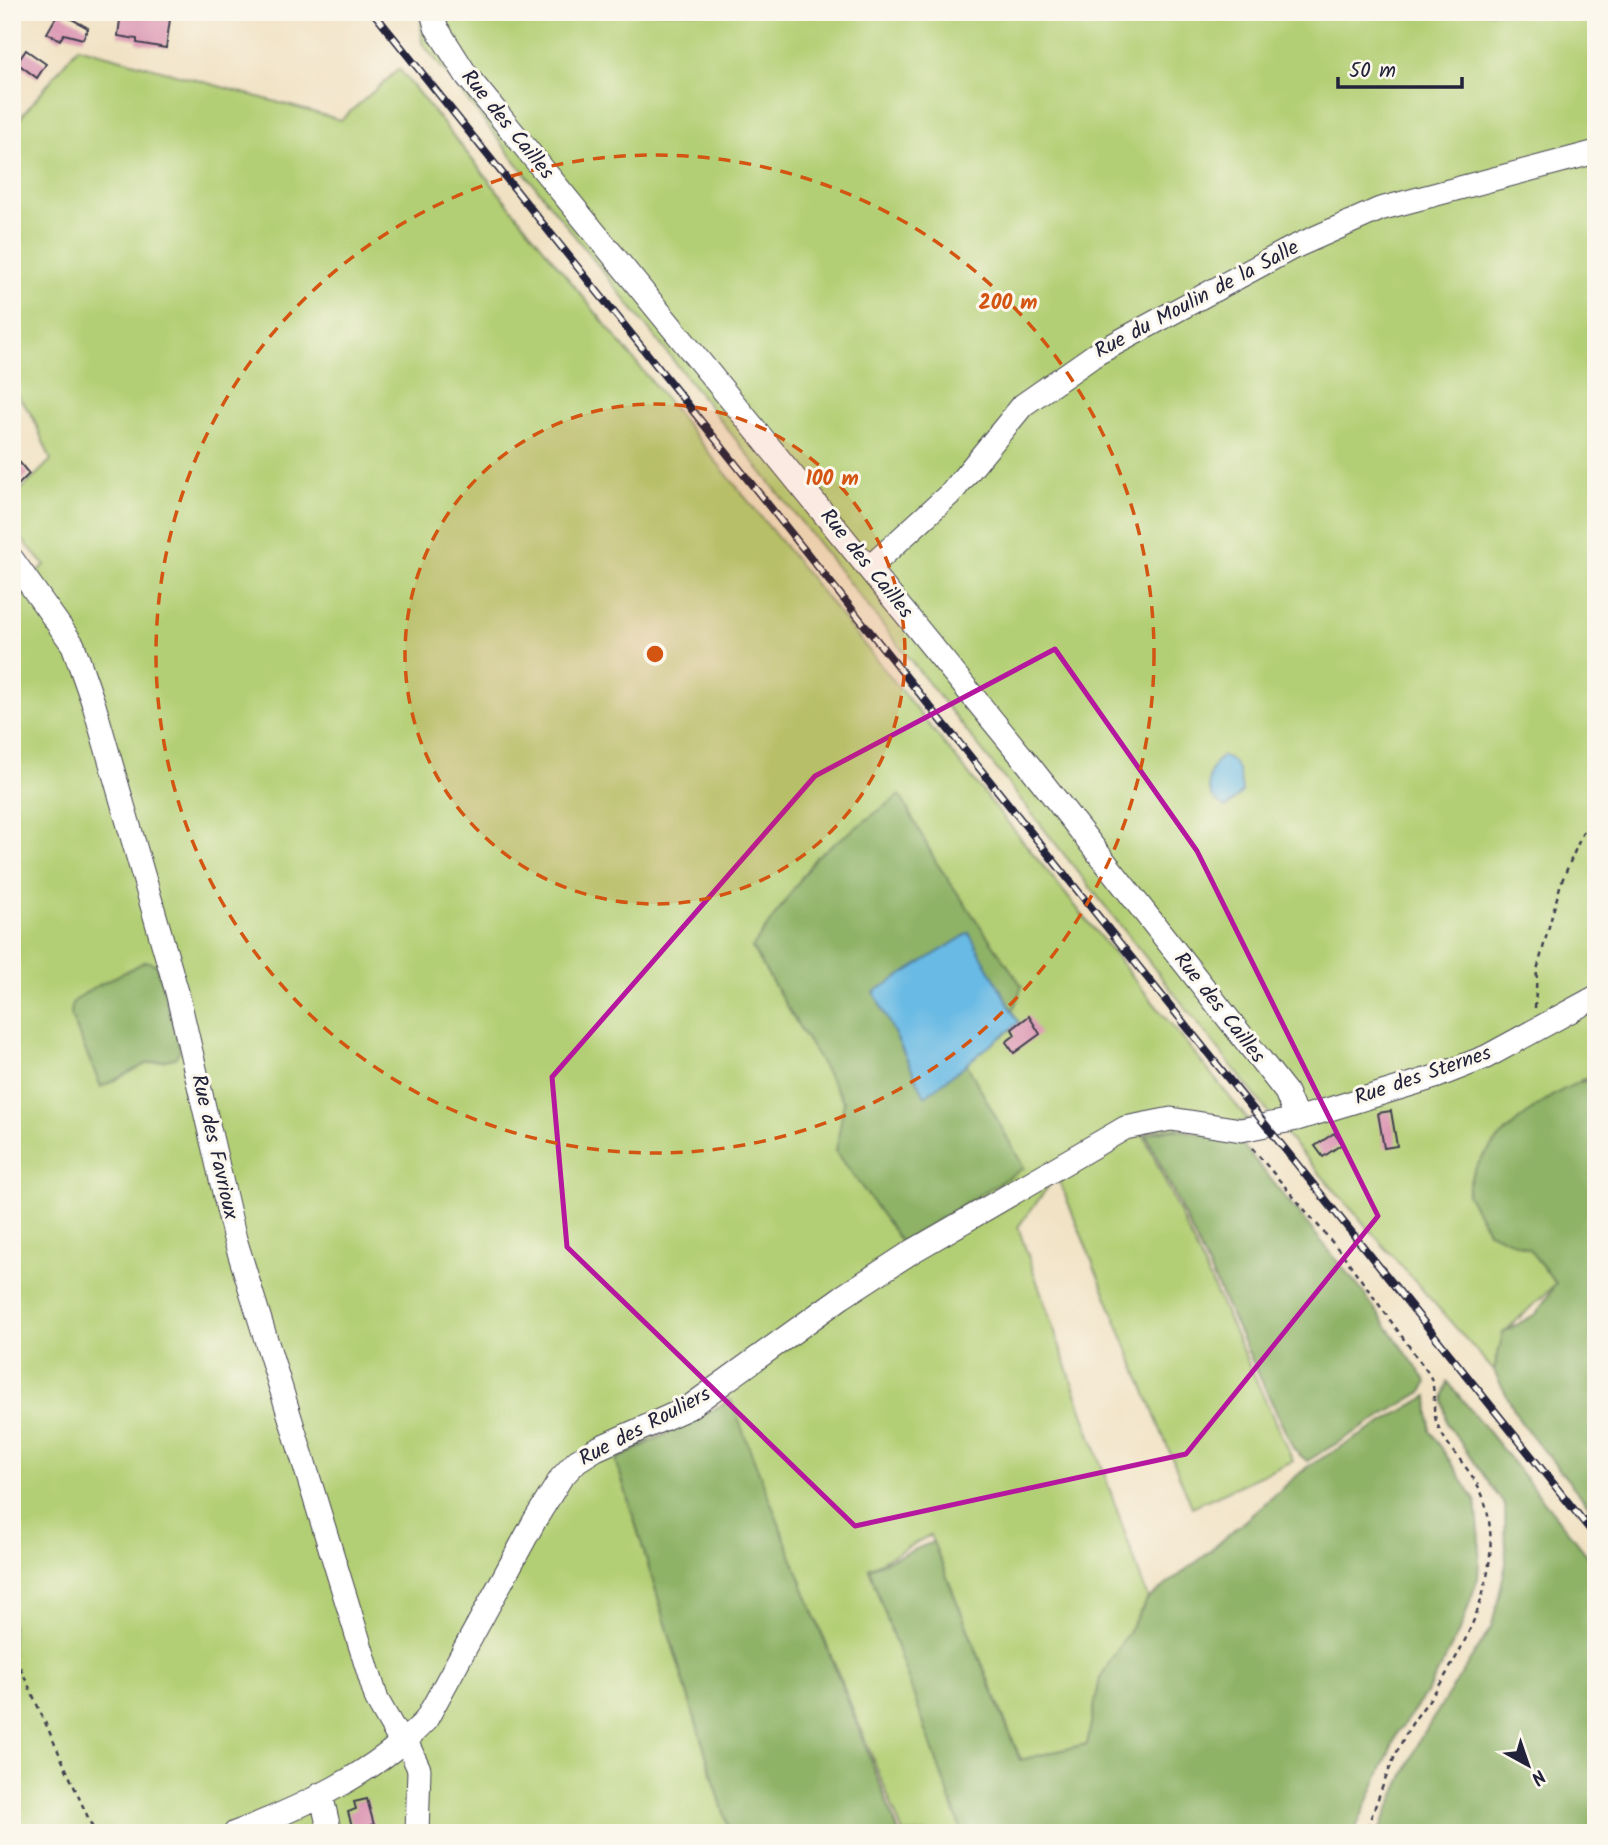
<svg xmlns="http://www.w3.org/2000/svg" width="1608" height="1845" viewBox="0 0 1608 1845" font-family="Kalam,sans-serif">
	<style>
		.green { fill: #b3cf75; stroke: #6a7858; stroke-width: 2 }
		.forest { fill: #8eb266; stroke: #586a50; stroke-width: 2 }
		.water { fill: #69bae4; stroke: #466e90; stroke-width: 2 }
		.building { fill: #da93b0 }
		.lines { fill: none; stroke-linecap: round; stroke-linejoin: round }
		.minor-casing { stroke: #413f4f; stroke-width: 25 }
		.path { stroke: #413f4f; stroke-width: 2.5; stroke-dasharray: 5 5; stroke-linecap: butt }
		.minor { stroke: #fff; stroke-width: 23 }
		.rail-casing { stroke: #22223b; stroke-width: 8 }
		.rail { stroke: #fbf7ec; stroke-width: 5; stroke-dasharray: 16; stroke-linecap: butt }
		.marked { fill: none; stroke: #b5179e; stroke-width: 5; stroke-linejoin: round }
		.ring { fill: none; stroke: #d45411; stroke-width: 3.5; stroke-dasharray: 12 9 }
		.labels { text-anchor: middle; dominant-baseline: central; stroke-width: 6; stroke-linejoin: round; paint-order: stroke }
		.street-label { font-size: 21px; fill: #22223b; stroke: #fbf7ec }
		.centre { fill: #d45411; stroke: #fbf7ec; stroke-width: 3.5 }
		.ring-label { font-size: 21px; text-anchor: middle; font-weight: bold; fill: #d45411; stroke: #fbf7ec; stroke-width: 6; stroke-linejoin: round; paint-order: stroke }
	</style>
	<rect width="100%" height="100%" fill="#fbf7ec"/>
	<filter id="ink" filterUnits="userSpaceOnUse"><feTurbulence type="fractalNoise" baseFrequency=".0143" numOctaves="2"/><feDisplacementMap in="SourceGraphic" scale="14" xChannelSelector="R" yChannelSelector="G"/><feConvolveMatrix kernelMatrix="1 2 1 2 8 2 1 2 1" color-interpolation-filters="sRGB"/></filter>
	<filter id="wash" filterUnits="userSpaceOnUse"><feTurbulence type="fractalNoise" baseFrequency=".00686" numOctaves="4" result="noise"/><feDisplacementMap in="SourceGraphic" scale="28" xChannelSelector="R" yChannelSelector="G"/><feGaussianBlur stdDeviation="1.57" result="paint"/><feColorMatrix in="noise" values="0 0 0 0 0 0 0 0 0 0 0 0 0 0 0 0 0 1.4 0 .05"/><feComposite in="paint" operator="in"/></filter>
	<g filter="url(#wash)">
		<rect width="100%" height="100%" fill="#f0e1c2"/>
		<!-- green -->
		<path class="green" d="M421 12H1596V1076L1580 1080 1529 1249 1556 1284 1503 1333 1494 1371 1291 1141 422 43Z
			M78 47 341 120 399 69 1249 1121 1142 1131 1293 1461 1192 1507 1057 1175 1018 1227 1148 1599 1087 1744 1021 1760 930 1535 869 1568 963 1833H903L725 1394 616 1460 730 1833H12V593L45 565 12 528V499L51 460 33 417 12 387V128Z"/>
		<!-- forest -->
		<path class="forest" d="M900 795 936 862 1022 986 1014 1008 961 1054 1024 1168 901 1242 836 1151 844 1102 752 948 816 857Z
			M146 961 157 965 180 1050 175 1058 146 1064 101 1087 71 1016 72 1003 89 990Z
			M1596 1079V1515L1520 1421 1494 1371 1503 1333 1537 1313 1556 1283 1529 1249 1488 1231 1467 1194C1469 1188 1470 1179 1473 1173 1488 1140 1560 1080 1596 1079Z
			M1173 1129 1237 1138 1362 1291 1427 1382 1422 1392 1307 1461 1294 1450 1146 1134Z
			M1448 1382 1596 1566V1833H1378L1420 1739 1492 1626 1506 1564 1505 1506 1447 1423 1443 1399Z
			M1428 1396 1430 1430 1476 1502 1480 1540 1478 1578 1461 1628 1428 1691 1398 1732 1354 1833H962L869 1568 933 1542 1020 1760 1087 1744 1100 1678 1148 1599 1203 1557 1307 1467Z
			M731 1400 899 1833H730L616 1460Z"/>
		<!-- water -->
		<path class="water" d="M1222 756C1239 759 1240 777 1242 792L1226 808C1203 796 1204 772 1222 756Z
			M969 933 1019 1023 925 1096 874 992Z"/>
		<g id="blocks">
			<!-- building -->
			<path class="building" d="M59 12 88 28 83 39 64 34 60 40 47 33Z
				M121 12H171L166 48 137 43V39L118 36Z
				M26 50 46 64 37 78 17 63Z
				M12 453 29 474 12 491Z
				M1029 1016 1040 1034 1014 1053 1006 1042 1015 1035 1012 1029Z
				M1391 1111 1397 1146 1384 1148 1378 1113Z
				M1334 1133 1342 1144 1323 1157 1315 1146Z
				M367 1799 374 1825 369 1826 371 1833H354L348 1812 356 1809 354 1802Z"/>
		</g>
	</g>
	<g filter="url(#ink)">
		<use href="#blocks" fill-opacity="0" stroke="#413f4f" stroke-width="2"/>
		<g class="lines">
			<!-- minor casing -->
			<g class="minor-casing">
				<path id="minor" d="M432 12 436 27 467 76 1028 764 1286 1092 1297 1119
					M12 559 73 645 94 705 177 992 235 1239 377 1700 402 1744
					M869 568 952 492 1023 405 1096 354 1292 248 1380 209 1596 152
					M406 1741 419 1769 417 1833
					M321 1794 330 1833
					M235 1833C303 1807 375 1773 426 1720L535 1520 561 1478 577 1461 596 1449 688 1408 842 1297 913 1251 1125 1128 1171 1119 1241 1130 1297 1119 1435 1077 1486 1057 1596 997"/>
			</g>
			<!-- path -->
			<path class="path" d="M1535 1008 1537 970 1561 883 1596 802
				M1252 1148 1344 1256 1429 1374C1438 1391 1430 1409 1438 1426 1450 1454 1477 1473 1485 1503 1503 1563 1474 1631 1442 1681 1431 1699 1416 1715 1406 1734 1389 1765 1378 1800 1365 1833
				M12 1649 95 1833"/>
			<!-- minor -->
			<use href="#minor" class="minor"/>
			<!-- rail casing -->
			<g class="rail-casing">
				<path id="rail" d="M373 12 1596 1537"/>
			</g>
			<!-- rail -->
			<use href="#rail" class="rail"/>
		</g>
	</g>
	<!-- marked area -->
	<path class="marked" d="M1055 649 1197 851 1378 1216 1186 1454 855 1526 567 1247 552 1077 815 776Z"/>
	<!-- distance rings -->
	<circle cx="655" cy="654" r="250" fill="#d45411" fill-opacity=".12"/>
	<g class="ring">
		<circle cx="655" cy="654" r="250"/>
		<circle cx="655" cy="654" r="499"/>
	</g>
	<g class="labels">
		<!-- street labels -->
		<g class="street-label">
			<text transform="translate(507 125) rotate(51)">Rue des Cailles</text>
			<text transform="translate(1197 300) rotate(-28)">Rue du Moulin de la Salle</text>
			<text transform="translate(866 564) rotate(51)">Rue des Cailles</text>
			<text transform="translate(1219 1008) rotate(52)">Rue des Cailles</text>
			<text transform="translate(1423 1076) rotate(-19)">Rue des Sternes</text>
			<text transform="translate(214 1147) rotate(77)">Rue des Favrioux</text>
			<text transform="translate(645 1427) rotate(-28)">Rue des Rouliers</text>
		</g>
	</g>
	<circle cx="655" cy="654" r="10" class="centre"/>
	<g class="ring-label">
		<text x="1008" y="309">200 m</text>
		<text x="832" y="485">100 m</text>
	</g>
	<!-- margin -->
	<rect width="1608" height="1845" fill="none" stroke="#fbf7ec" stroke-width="42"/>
	<!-- north arrow -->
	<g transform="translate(1528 1765) rotate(140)" stroke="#fbf7ec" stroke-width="5" paint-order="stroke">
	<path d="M0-5L12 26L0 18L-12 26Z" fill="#22223b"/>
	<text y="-10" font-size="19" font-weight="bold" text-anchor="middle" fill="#22223b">N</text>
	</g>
	<!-- scale -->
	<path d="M1338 77v10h124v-10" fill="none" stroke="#22223b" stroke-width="3.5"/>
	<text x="1349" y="77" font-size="21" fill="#22223b" stroke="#fbf7ec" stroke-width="5" paint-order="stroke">50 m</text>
</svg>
